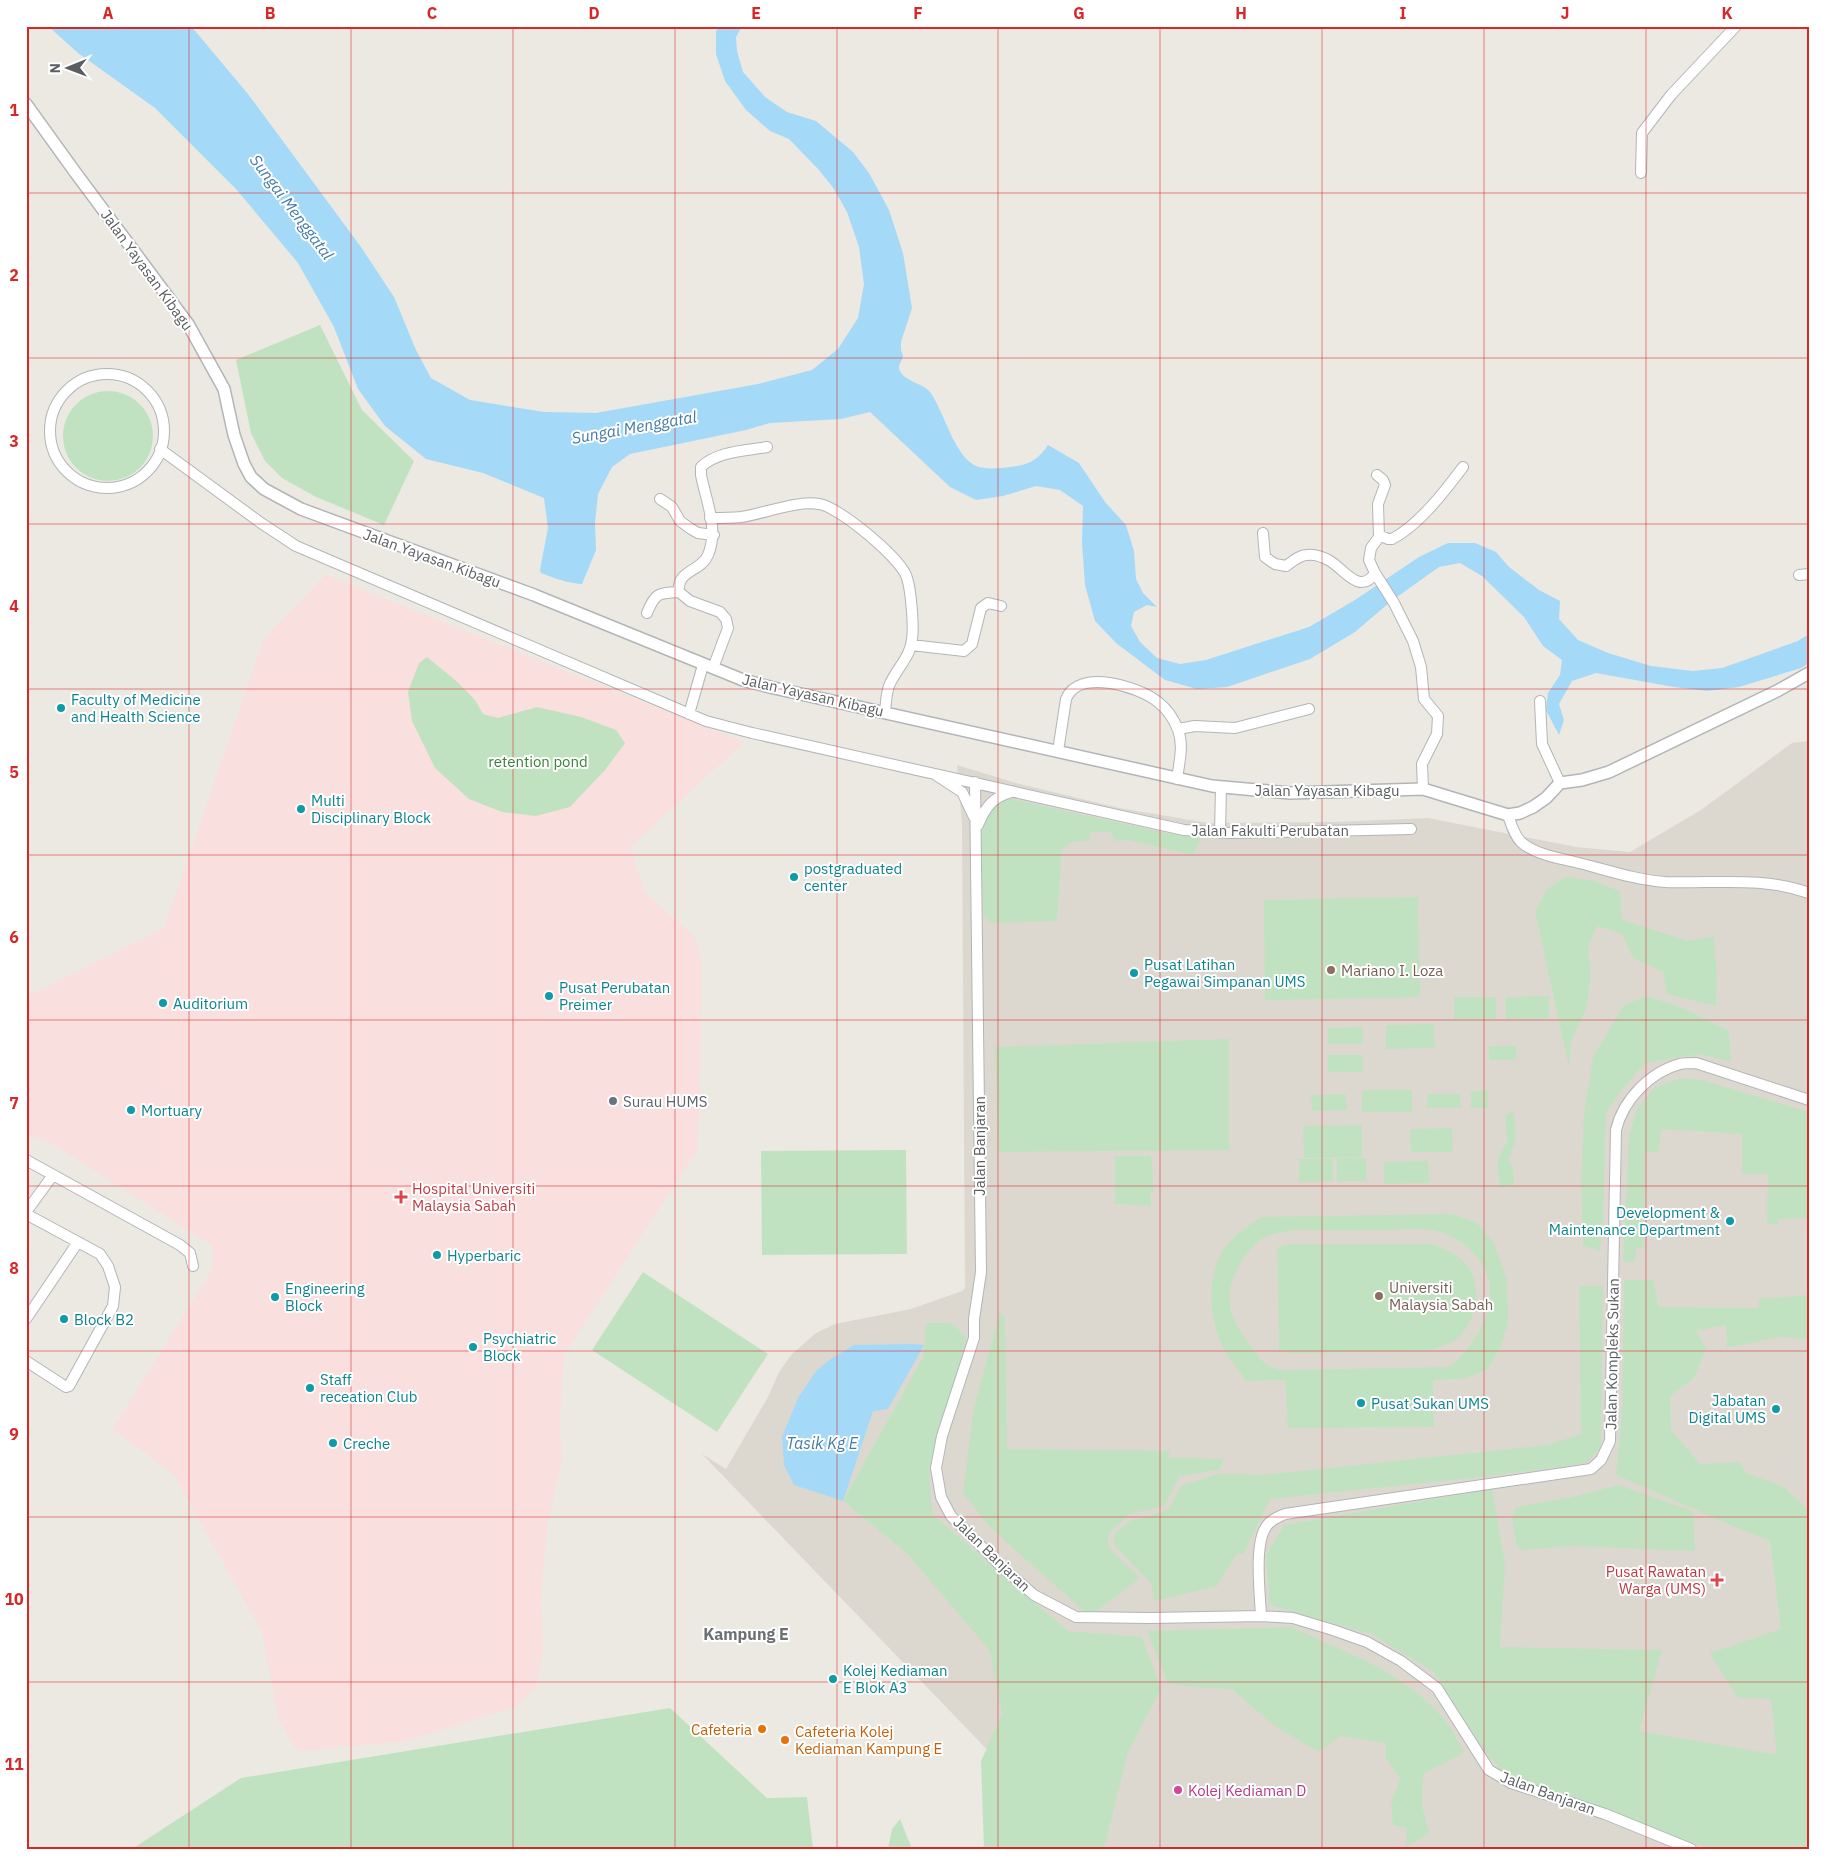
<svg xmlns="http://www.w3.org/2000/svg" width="1835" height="1875" viewBox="0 0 1835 1875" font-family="'IBM Plex Sans',sans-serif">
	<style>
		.education { fill: #dcd8d0 }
		.medical { fill: #f9dfde }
		.green { fill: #c1e2c0; fill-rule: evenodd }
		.water { fill: #a5d9f8 }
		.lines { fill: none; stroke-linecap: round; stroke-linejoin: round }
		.minor-casing { stroke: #b2b5b8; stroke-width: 12 }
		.tertiary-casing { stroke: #b2b5b8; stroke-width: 14 }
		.minor { stroke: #fff; stroke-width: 10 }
		.tertiary { stroke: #fff; stroke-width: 11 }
		.grid { fill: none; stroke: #d62828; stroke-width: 1; stroke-opacity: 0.55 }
		.culture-dot { fill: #0f9aa8; stroke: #fff; stroke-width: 2 }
		.education-dot { fill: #8d6e63; stroke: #fff; stroke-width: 2 }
		.worship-dot { fill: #6b7280; stroke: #fff; stroke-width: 2 }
		.health-dot { fill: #e0444e; stroke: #fff; stroke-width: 2 }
		.food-dot { fill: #e8710a; stroke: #fff; stroke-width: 2 }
		.hotel-dot { fill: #d1479c; stroke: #fff; stroke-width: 2 }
		.labels { text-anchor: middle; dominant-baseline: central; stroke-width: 4; stroke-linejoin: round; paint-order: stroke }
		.street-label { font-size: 15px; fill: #5a5e61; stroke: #fff }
		.culture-label { font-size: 15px; fill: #0d838f; stroke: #fff; text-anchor: start }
		.park-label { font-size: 15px; fill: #3b803a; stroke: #fff }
		.education-label { font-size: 15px; fill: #785e54; stroke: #fff; text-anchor: start }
		.worship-label { font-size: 15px; fill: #5b616d; stroke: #fff; text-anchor: start }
		.health-label { font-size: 15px; fill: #be3a42; stroke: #fff; text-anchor: start }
		.food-label { font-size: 15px; fill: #c56008; stroke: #fff; text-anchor: end }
		.hotel-label { font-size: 15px; fill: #b23c85; stroke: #fff; text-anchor: start }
		.water-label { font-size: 16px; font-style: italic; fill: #447aa8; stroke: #fff }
		.neighbourhood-label { font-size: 16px; font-weight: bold; fill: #6b7073; stroke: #fff }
		.neatline { fill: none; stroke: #d62828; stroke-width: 2 }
		.grid-label { font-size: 16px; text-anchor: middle; font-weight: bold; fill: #d62828 }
	</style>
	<rect width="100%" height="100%" fill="#ece9e2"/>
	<!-- education -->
	<path class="education" d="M1809 741V1849H1083L702 1454 726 1469 768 1397 779 1372 792 1354 816 1333 835 1324 911 1309 962 1291 965 1288 962 825 957 765 1016 783 1119 808 1208 823 1334 822 1428 818 1576 847 1630 852 1701 810 1792 743Z"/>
	<!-- medical -->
	<path class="medical" d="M325 575 744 742 630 847 645 893 695 937 701 962 700 1086 697 1150 564 1355 560 1423 562 1461 548 1521 540 1603 543 1647 536 1687 515 1707 405 1741 297 1751 278 1718 262 1632 174 1475 113 1429 212 1270V1245L59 1148 26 1132V997L164 928 264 639Z"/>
	<!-- green -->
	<path class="green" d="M320 325 362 410 414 461 384 525 316 497 282 478 265 461 251 433 236 360Z
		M63 436a45 45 0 1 1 90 0a45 45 0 1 1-90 0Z
		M427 657 455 680 475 700 483 714 498 718 537 707 581 717 616 730 625 743 605 770 570 807 536 816 502 812 469 799 435 768 412 721 408 692 419 663Z
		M1012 799 1166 833 1202 837 1193 855 1128 840 1115 841 1111 832H1091L1090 840 1073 842 1062 849 1057 921 992 923 984 916C983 895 978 829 986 814 991 803 1001 801 1012 799Z
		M1566 877 1594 881 1620 891 1622 920 1689 941 1714 936 1717 978 1716 1006 1667 994 1663 972 1633 958 1622 934 1597 926 1588 948 1591 977 1586 1009 1571 1041 1569 1067 1535 911 1547 889Z
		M1418 897 1420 997 1265 1000 1264 900Z
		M1549 996V1018L1506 1019 1505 997Z
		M1647 996 1683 1008 1729 1031 1731 1062 1701 1054 1645 1063 1620 1092 1606 1112 1603 1219 1600 1251 1583 1246 1581 1178 1584 1114 1593 1057 1624 1005Z
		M1454 997H1496V1019H1454Z
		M1434 1024 1435 1048 1386 1049V1025Z
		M1363 1027V1044H1328V1028Z
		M1229 1039V1150L999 1152 995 1047Z
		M1489 1046H1516V1060H1489Z
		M1328 1055H1363V1072H1328Z
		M1682 1078 1702 1080 1809 1112V1218L1778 1219V1225L1767 1224 1768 1174H1742V1134L1661 1129 1659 1151 1645 1153 1644 1248H1636L1635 1261 1623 1262 1629 1135 1637 1109 1655 1087Z
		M1362 1090H1412V1112H1362Z
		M1488 1090V1108H1471V1092Z
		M1346 1094 1347 1110 1312 1111 1311 1095Z
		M1427 1094H1460L1461 1108H1427Z
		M1513 1111C1516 1126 1518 1149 1507 1159 1515 1167 1514 1175 1514 1185L1500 1188 1497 1161 1507 1141 1505 1115Z
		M1362 1125V1157L1304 1158 1303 1126Z
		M1452 1128 1453 1152H1411L1410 1129Z
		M906 1150 907 1254 762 1255 761 1151Z
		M1115 1156H1151L1154 1192H1150L1151 1206 1115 1204Z
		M1337 1158H1366V1181H1337Z
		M1299 1159H1333V1181L1299 1182Z
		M1428 1161 1429 1183 1384 1184V1162Z
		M1451 1214 1476 1222 1493 1242 1507 1279 1508 1323 1501 1346 1488 1369 1464 1379 1433 1380 1434 1427 1288 1428 1285 1380 1246 1381C1239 1370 1230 1360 1224 1349 1209 1319 1206 1282 1222 1252 1229 1239 1249 1225 1262 1217ZM1295 1230C1323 1230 1351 1231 1379 1230 1396 1230 1416 1227 1432 1230 1461 1235 1491 1262 1490 1292 1489 1322 1472 1347 1450 1367L1283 1370C1267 1369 1259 1359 1251 1346 1242 1334 1232 1321 1230 1306 1226 1282 1243 1252 1262 1239 1272 1233 1285 1232 1295 1230Z
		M1288 1244H1432C1444 1248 1456 1254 1465 1263 1483 1282 1477 1318 1461 1335 1452 1344 1438 1348 1426 1351L1292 1353 1279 1350 1277 1248Z
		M643 1272 768 1354 717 1432 592 1350Z
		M1624 1280H1653L1659 1307 1759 1308V1299L1809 1295V1339L1779 1337 1727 1348 1726 1325 1696 1331 1706 1348 1694 1378 1670 1396 1671 1430 1700 1464 1741 1462 1744 1472 1784 1487 1809 1511V1849H1711L1511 1780 1488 1756 1434 1672 1371 1634 1270 1605 1266 1556 1284 1525 1492 1489 1505 1565 1500 1647 1662 1650 1639 1731 1777 1755 1771 1699 1738 1698 1710 1653 1781 1629 1770 1541C1718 1521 1668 1497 1616 1475L1622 1413Z
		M1579 1286H1603L1601 1446 1587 1463 1491 1476 1270 1499 1244 1553 1236 1555 1217 1586 1155 1601 1151 1583 1115 1546 1114 1534 1130 1521 1168 1510 1182 1485 1220 1474 1264 1475 1547 1445 1581 1434Z
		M1000 1313 1005 1317 1007 1449 1169 1451V1458L1224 1459 1219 1470 1180 1476 1164 1506 1129 1514 1108 1534 1109 1548 1140 1578 1090 1616 1015 1550 988 1525 963 1493 974 1407Z
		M926 1323H951L967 1337 929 1469 932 1514 1068 1631 1142 1637 1161 1689 1128 1752 1104 1849H984L981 1761 1002 1714 990 1651 907 1553 843 1501 923 1357Z
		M1618 1485 1693 1511 1695 1551 1573 1546 1522 1550 1517 1547 1512 1519 1516 1507 1573 1497Z
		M1291 1627C1346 1652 1409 1674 1447 1723 1454 1732 1459 1743 1464 1753L1423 1774 1422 1806 1429 1833 1406 1848 1407 1828 1393 1825 1391 1804 1400 1778 1385 1757 1386 1743 1340 1736 1318 1752 1272 1724 1232 1689 1191 1687 1168 1683 1147 1631Z
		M670 1708 767 1798 807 1797 813 1849H132L241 1778Z
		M900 1819 912 1849H888L892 1829Z"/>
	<!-- water -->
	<path class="water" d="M48 26H191L248 94 361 247 394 297 416 350 431 378 470 400 544 412 596 413 758 384 812 370 838 349 858 318 864 284 859 247 847 212 834 189 819 170 789 139 770 131 746 110 725 81 716 54V32L718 26H742L736 37 737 51 743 72 765 97 787 112 816 121 853 152 869 173 889 210 903 253 912 308 901 342V350L903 356C902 360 900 363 899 366 898 380 925 384 930 392 944 411 954 456 976 466 986 470 1000 468 1010 467 1029 465 1038 460 1048 445L1079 463 1105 502 1126 525 1134 551 1136 579 1143 593 1157 607 1147 605 1134 612 1131 626 1140 642 1157 658 1180 664 1206 660 1309 627 1355 600 1419 557 1448 543H1475L1496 552 1509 567 1539 590 1560 601 1559 619 1578 640 1608 653 1651 666 1693 671 1722 668 1798 641 1809 634V663L1801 668 1739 687 1707 691 1674 687 1596 673 1572 681 1559 704 1564 720 1559 735 1546 710 1548 693 1560 675 1562 660 1543 646 1524 617 1482 576 1460 563 1439 567 1390 602 1355 632 1310 659 1227 687 1197 689 1165 680 1116 643 1095 621 1085 585 1082 543 1083 506 1060 490 1036 486 1003 496 976 500 950 487 870 412 841 419 770 423 746 430 630 454 612 467 598 494 595 523 596 550 582 584C567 583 554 578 541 573L540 570 548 528 544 498 483 473 426 459 385 426 358 389 334 327 298 263 236 189 155 108 78 53Z
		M912 1344 924 1345 888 1409 873 1411 843 1501 794 1485 784 1465 782 1437 798 1398 816 1371 832 1358 854 1345Z"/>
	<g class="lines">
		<!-- minor casing -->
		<g class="minor-casing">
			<path id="minor" d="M1641 173 1642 133 1671 95 1736 26
				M50 431a57 57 0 1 1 114 0a57 57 0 1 1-114 0Z
				M160 449 261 523 296 546 706 721 752 733 1184 830 1231 833 1411 829
				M1377 475 1383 480 1385 485 1378 504 1379 537 1371 548 1369 560 1375 573 1394 603 1413 641 1421 667 1424 699 1438 716 1437 734 1422 764 1423 789
				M660 499 672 507 680 521 691 529 698 533 714 535
				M710 518C720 518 731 518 741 517 763 514 797 500 819 504 838 506 902 559 907 578 911 590 914 627 912 639 911 657 895 670 889 686 886 694 886 704 885 712
				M1263 533 1265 557 1275 564 1286 566C1292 562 1299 555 1307 555 1315 554 1323 557 1330 561 1344 569 1360 596 1375 573
				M1379 535 1388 539H1392C1419 525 1445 491 1463 467
				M1799 575 1809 574
				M647 613C655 593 658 593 679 592
				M911 645 964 651 972 644 981 608 988 603 1001 606
				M713 668 728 628 726 619 720 612 690 601 679 592C676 570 701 572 708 555 719 529 706 501 701 475V467C717 451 746 451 767 447
				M1540 701 1542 744 1560 783
				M689 714 703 665
				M1178 729 1195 726 1235 728 1309 709
				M1058 751 1066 699C1078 668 1138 686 1158 702 1167 709 1174 719 1178 730 1184 746 1179 763 1177 779
				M936 775 962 792 974 817
				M975 782 981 1272 974 1319V1338L942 1436 936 1468 941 1497 951 1516 1003 1568 1034 1595 1076 1617 1151 1618 1261 1616 1293 1618 1333 1630 1367 1642 1401 1661 1437 1688 1489 1770 1511 1783 1605 1814 1691 1849
				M1508 815C1511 824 1514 835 1521 842 1534 854 1558 858 1575 862 1604 869 1635 880 1665 882 1713 884 1762 876 1809 893
				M978 825C986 806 993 797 1012 792
				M1220 833 1221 787
				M26 1160 180 1245 190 1253 193 1266
				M26 1212 53 1175
				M26 1214 100 1254 108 1266 115 1287 113 1306 69 1386 66 1387 26 1361
				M26 1319 78 1242
				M1261 1616C1260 1594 1254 1544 1266 1527 1270 1520 1278 1517 1285 1514L1591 1469 1601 1460 1610 1441 1616 1130C1623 1100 1650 1072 1680 1064 1685 1063 1691 1063 1696 1063L1809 1100"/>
		</g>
		<!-- tertiary casing -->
		<g class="tertiary-casing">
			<path id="tertiary" d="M26 104 75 172 188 324 224 389 234 435 244 464 251 477 264 489 301 509 534 595 743 680 774 688 1212 786 1290 793 1423 789 1508 815 1520 813 1533 807 1546 798 1560 783 1582 780 1609 772 1777 691 1809 673"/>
		</g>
		<!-- minor -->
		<use href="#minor" class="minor"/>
		<!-- tertiary -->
		<use href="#tertiary" class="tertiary"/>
	</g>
	<!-- grid -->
	<path class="grid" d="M189 26V1849M351 26V1849M513 26V1849M675 26V1849M837 26V1849M998 26V1849M1160 26V1849M1322 26V1849M1484 26V1849M1646 26V1849M26 193H1809M26 358H1809M26 524H1809M26 689H1809M26 855H1809M26 1020H1809M26 1186H1809M26 1351H1809M26 1517H1809M26 1682H1809"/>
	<!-- markers -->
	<g class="culture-dot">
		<circle cx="61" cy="708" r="5"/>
		<circle cx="301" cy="809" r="5"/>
		<circle cx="794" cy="877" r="5"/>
		<circle cx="1134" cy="973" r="5"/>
		<circle cx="549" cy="996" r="5"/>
		<circle cx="163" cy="1003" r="5"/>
		<circle cx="131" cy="1110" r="5"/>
		<circle cx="1730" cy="1221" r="5"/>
		<circle cx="437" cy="1255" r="5"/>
		<circle cx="275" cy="1297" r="5"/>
		<circle cx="64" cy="1319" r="5"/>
		<circle cx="473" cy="1347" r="5"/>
		<circle cx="310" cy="1388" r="5"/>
		<circle cx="1361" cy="1403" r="5"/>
		<circle cx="1776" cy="1409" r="5"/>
		<circle cx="333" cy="1443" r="5"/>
		<circle cx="833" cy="1679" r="5"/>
	</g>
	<g class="education-dot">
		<circle cx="1331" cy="970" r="5"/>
		<circle cx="1379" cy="1296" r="5"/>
	</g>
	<circle class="worship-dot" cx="613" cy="1101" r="5"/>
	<g class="health-dot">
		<path d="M398.5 1189.5h5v5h5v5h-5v5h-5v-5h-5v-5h5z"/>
		<path d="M1714.5 1572.5h5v5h5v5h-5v5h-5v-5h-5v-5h5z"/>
	</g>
	<g class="food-dot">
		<circle cx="762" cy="1729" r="5"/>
		<circle cx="785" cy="1740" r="5"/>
	</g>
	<circle class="hotel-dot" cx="1178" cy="1790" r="5"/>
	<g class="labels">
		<!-- street labels -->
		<g class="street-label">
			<text transform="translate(147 270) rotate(54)">Jalan Yayasan Kibagu</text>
			<text transform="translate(432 558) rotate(20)">Jalan Yayasan Kibagu</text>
			<text transform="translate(813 695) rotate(13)">Jalan Yayasan Kibagu</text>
			<text x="1327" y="790">Jalan Yayasan Kibagu</text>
			<text x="1270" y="830">Jalan Fakulti Perubatan</text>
			<text transform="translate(979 1146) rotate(-90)">Jalan Banjaran</text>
			<text transform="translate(1612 1354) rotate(-89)">Jalan Kompleks Sukan</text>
			<text transform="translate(992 1554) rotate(44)">Jalan Banjaran</text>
			<text transform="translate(1548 1793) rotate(20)">Jalan Banjaran</text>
		</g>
		<!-- culture labels -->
		<g class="culture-label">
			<text x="71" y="699">Faculty of Medicine<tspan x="71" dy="17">and Health Science</tspan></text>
			<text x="311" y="800">Multi<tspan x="311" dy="17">Disciplinary Block</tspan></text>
			<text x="804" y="868">postgraduated<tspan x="804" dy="17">center</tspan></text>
			<text x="1144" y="964">Pusat Latihan<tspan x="1144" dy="17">Pegawai Simpanan UMS</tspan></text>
			<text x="559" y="987">Pusat Perubatan<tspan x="559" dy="17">Preimer</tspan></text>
			<text x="173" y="1003">Auditorium</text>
			<text x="141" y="1110">Mortuary</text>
			<text x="1720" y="1212" text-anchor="end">Development &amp;<tspan x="1720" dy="17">Maintenance Department</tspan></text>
			<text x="447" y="1255">Hyperbaric</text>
			<text x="285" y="1288">Engineering<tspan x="285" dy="17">Block</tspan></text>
			<text x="74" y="1319">Block B2</text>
			<text x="483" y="1338">Psychiatric<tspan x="483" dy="17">Block</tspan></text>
			<text x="320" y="1379">Staff<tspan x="320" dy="17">receation Club</tspan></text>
			<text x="1766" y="1400" text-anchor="end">Jabatan<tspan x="1766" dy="17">Digital UMS</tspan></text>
			<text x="1371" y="1403">Pusat Sukan UMS</text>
			<text x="343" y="1443">Creche</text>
			<text x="843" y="1670">Kolej Kediaman<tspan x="843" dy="17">E Blok A3</tspan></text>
		</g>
		<!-- park labels -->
		<g class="park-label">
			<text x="538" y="761">retention pond</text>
		</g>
		<!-- education labels -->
		<g class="education-label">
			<text x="1341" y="970">Mariano I. Loza</text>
			<text x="1389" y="1287">Universiti<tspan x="1389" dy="17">Malaysia Sabah</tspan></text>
		</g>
		<!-- worship labels -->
		<g class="worship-label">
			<text x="623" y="1101">Surau HUMS</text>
		</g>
		<!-- health labels -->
		<g class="health-label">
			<text x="412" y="1188">Hospital Universiti<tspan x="412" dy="17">Malaysia Sabah</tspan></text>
			<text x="1706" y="1571" text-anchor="end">Pusat Rawatan<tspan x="1706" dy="17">Warga (UMS)</tspan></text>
		</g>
		<!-- food labels -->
		<g class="food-label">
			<text x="752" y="1729">Cafeteria</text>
			<text x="795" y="1731" text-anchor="start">Cafeteria Kolej<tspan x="795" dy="17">Kediaman Kampung E</tspan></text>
		</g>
		<!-- hotel labels -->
		<g class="hotel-label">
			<text x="1188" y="1790">Kolej Kediaman D</text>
		</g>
		<!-- water labels -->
		<g class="water-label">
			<text transform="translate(292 207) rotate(53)">Sungai Menggatal</text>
			<text transform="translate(634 427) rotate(-10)">Sungai Menggatal</text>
			<text x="822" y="1443">Tasik Kg E</text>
		</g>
		<!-- neighbourhood labels -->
		<g class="neighbourhood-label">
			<text x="746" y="1634">Kampung E</text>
		</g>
	</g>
	<!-- border -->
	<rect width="1835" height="1875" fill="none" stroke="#ffffff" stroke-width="55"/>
	<!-- north arrow -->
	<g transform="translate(68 68) rotate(269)" stroke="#ffffff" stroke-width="4" paint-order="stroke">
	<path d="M0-4L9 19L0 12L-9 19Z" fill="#5a5e61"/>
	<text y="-8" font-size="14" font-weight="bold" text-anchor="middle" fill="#5a5e61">N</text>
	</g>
	<rect x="28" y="28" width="1780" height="1820" class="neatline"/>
	<g class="grid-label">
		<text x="108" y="19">A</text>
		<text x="270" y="19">B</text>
		<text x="432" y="19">C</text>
		<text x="594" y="19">D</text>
		<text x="756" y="19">E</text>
		<text x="918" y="19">F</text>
		<text x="1079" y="19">G</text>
		<text x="1241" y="19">H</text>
		<text x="1403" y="19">I</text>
		<text x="1565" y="19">J</text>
		<text x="1727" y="19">K</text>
		<text x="14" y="116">1</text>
		<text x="14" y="281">2</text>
		<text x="14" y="447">3</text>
		<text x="14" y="612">4</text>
		<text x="14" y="778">5</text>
		<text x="14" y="943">6</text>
		<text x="14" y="1109">7</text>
		<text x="14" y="1274">8</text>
		<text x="14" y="1440">9</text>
		<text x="14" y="1605">10</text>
		<text x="14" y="1770">11</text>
	</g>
</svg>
